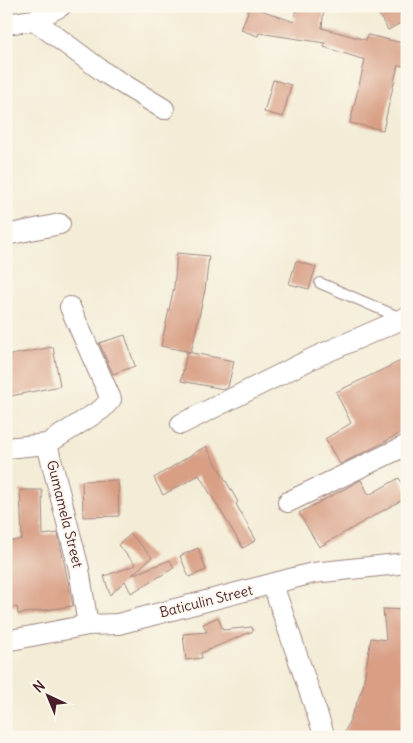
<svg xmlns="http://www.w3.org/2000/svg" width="413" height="743" viewBox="0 0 413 743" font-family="Delius,sans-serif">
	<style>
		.building { fill: #d89f84 }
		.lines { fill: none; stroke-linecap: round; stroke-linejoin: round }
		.service-casing { stroke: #9e8680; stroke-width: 12 }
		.minor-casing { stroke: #9e8680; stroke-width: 22 }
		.service { stroke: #fff; stroke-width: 10 }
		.minor { stroke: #fff; stroke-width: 20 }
		.labels { text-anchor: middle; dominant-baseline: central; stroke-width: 4; stroke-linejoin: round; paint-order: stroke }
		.street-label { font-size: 14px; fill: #4a1f2b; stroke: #fbf7ec }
	</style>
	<rect width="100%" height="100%" fill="#fbf7ec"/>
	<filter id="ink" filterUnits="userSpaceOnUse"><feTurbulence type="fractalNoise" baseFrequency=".02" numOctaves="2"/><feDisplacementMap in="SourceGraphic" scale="10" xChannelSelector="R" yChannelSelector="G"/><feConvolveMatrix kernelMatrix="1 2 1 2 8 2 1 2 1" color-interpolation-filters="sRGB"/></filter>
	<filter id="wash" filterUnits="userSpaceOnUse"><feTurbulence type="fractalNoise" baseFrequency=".0096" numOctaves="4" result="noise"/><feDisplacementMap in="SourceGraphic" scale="20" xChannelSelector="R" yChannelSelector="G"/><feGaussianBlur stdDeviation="1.12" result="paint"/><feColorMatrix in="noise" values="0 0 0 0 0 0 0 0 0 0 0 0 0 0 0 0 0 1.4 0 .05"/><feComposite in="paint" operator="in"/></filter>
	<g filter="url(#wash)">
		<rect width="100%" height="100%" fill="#f3ecd6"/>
		<g id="blocks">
			<!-- building -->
			<path class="building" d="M250 6 294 22 296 6H324L322 28 366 40 368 35 407 44V67L398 65 383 130 350 123 365 60 324 47 325 43 259 33 258 36 241 30Z
				M388 6H395L404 21 388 30 378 13Z
				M273 80 291 85 283 117 264 112Z
				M177 253 209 256 205 290 191 352 161 346 174 287Z
				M296 261 316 267 309 289 289 284Z
				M125 335 135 366 113 374 99 343Z
				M53 347 60 386 6 397V356Z
				M187 352 234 361 228 387 224 389 181 381Z
				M407 358V429L381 444 340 464 325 439 351 423 336 392Z
				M206 446 238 502 236 504 256 540 243 548 199 475 163 495 154 478Z
				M399 478 407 491V497L319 547 299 513 361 480 369 495Z
				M118 480 119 516 83 517 82 481Z
				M20 490H42L43 535 58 533 73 606 18 614 17 607 6 608V542L22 539Z
				M131 534 152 557 132 575 170 560 174 568 131 593 125 581 110 595 104 576 136 565 118 545Z
				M198 548 206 570 189 577 180 556Z
				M383 609 406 610 407 737H343L363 687 371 638 386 640Z
				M218 617 223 630 252 627 253 631 201 653 202 658 186 660 183 634 207 632 203 624Z"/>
		</g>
	</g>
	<g filter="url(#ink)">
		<use href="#blocks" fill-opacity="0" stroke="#9e8680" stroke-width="1"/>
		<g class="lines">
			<!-- service casing -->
			<g class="service-casing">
				<path id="service" d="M320 283 401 318"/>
			</g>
			<!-- minor casing -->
			<g class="minor-casing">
				<path id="minor" d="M34 20 61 6
					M6 24 34 20 105 73 164 109
					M6 235 60 224
					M181 424 313 358 407 317
					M47 444 102 409 111 399 70 307
					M6 448 47 444 79 569 88 625
					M288 502 407 445
					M273 585 325 737
					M6 641 88 625 118 624 313 573 407 563"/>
			</g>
			<!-- service -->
			<use href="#service" class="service"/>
			<!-- minor -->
			<use href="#minor" class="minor"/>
		</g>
	</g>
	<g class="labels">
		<!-- street labels -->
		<g class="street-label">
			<text transform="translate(65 514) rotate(76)">Gumamela Street</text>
			<text transform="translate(206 601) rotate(-14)">Baticulin Street</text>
		</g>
	</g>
	<!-- margin -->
	<rect width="413" height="743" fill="none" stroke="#fbf7ec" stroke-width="25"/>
	<!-- north arrow -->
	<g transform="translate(48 696) rotate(316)" stroke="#fbf7ec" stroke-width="4" paint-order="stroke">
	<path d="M0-4L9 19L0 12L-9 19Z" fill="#4a1f2b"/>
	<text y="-8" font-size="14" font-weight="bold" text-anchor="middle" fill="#4a1f2b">N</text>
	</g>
</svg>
